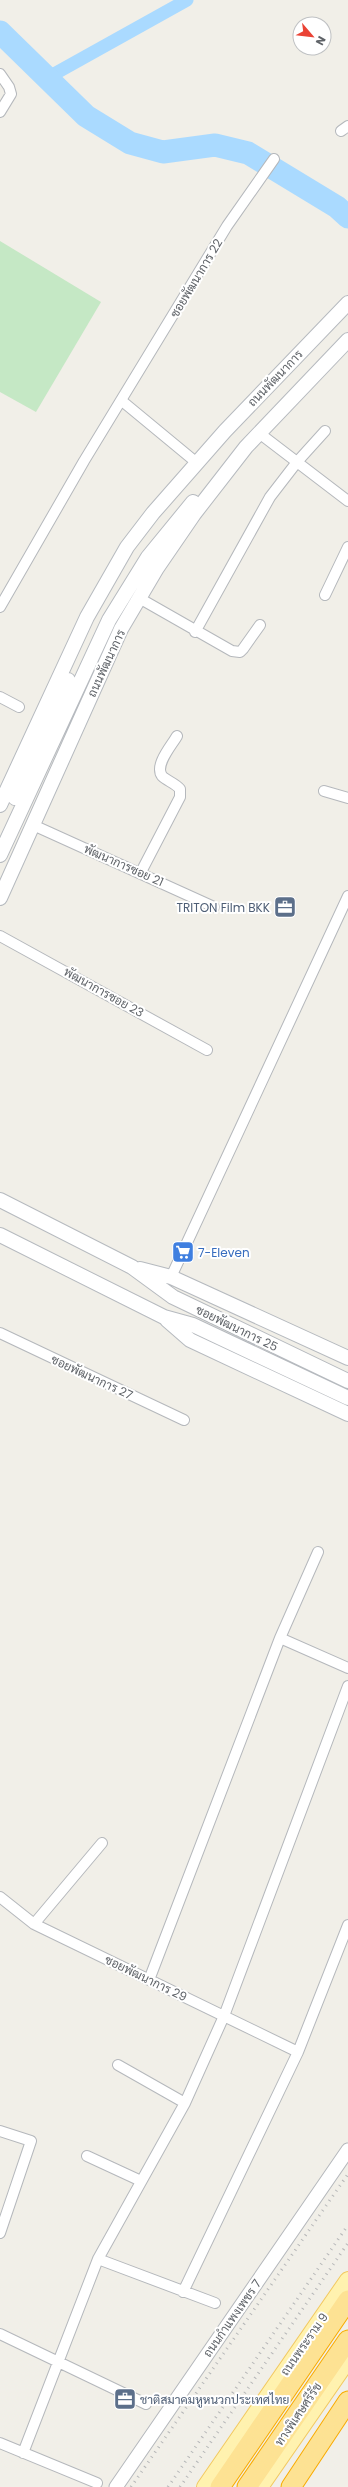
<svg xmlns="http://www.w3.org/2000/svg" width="348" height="2487" viewBox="0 0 348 2487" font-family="Poppins,Sarabun,sans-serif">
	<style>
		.green { fill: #c5e8c5 }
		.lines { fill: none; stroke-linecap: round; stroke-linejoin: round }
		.canal { stroke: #aadaff; stroke-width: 13 }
		.river { stroke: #aadaff; stroke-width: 23 }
		.minor-casing { stroke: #b5b8bc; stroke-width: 12 }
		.tertiary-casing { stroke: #b5b8bc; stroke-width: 15 }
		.secondary-casing { stroke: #b6babf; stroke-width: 16 }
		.primary-casing { stroke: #f2c960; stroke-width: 18 }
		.motorway-casing { stroke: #f9ab00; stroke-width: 21 }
		.minor { stroke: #fff; stroke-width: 10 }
		.tertiary { stroke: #fff; stroke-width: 13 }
		.secondary { stroke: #fff; stroke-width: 14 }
		.primary { stroke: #fff2af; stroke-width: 16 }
		.motorway { stroke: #fde293; stroke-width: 19 }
		.rail { stroke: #b6b7b8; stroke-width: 3; stroke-dasharray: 1 5; stroke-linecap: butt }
		.labels { text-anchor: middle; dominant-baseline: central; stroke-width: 4; stroke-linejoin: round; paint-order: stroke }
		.street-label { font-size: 12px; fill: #5f6368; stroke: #fff }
		.service-label { font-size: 12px; fill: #4e5e75; stroke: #fff; text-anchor: end }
		.shop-label { font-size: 12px; fill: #366cbe; stroke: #fff; text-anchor: start }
	</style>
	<rect width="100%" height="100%" fill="#f1efe8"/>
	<!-- green -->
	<path class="green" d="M0 241 101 302 36 412 0 392Z"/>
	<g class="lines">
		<!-- canal -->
		<path class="canal" d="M47 78 187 0"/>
		<!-- river -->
		<path class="river" d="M0 32 86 116 130 143 163 152 215 145 248 153 337 207 348 217"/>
		<!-- minor casing -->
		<g class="minor-casing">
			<path id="minor" d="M0 74 9 87 11 94 0 112
				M341 131 348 126
				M122 401 197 463
				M259 433 348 501
				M325 595 348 547
				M139 598 232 651 240 652 243 649 260 625
				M0 607 84 461 227 226 274 159
				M195 632 270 497 297 462 325 431
				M0 697 19 707
				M324 791 348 798
				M33 825 214 907
				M141 872 180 797V789C175 783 167 781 162 776 154 765 172 745 177 736
				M0 936 207 1050
				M171 1277 348 896
				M0 1333 184 1420
				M280 1638 348 1668
				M0 1897 34 1924 298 2052
				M34 1924 102 1843
				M149 1980 280 1638 318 1552
				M118 2065 185 2103
				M0 2131 31 2141 0 2233
				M87 2156 141 2181
				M98 2259 215 2303
				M183 2292 298 2052 348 1925
				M0 2334 146 2404
				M0 2443 97 2483
				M23 2453 98 2259 185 2103 224 2016 348 1686"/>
		</g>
		<!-- tertiary casing -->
		<g class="tertiary-casing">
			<path id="tertiary" d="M116 2487 348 2150"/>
		</g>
		<!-- secondary casing -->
		<g class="secondary-casing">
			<path id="secondary" d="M15 798 68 680
				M0 805 87 617 127 547 153 513 225 431 348 303
				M0 855 109 620 148 557 193 502
				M0 898 121 629 157 568 194 514 246 447 348 340
				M0 1200 132 1267 173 1297 348 1381
				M0 1235 164 1317 193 1325 348 1398
				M140 1269 171 1277 348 1358
				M167 1320 190 1340 348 1414"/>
		</g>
		<!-- primary casing -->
		<g class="primary-casing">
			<path id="primary" d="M205 2487 348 2280
				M260 2487 348 2360"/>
		</g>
		<!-- motorway casing -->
		<g class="motorway-casing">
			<path id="motorway" d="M220 2487 348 2300
				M247 2487 348 2340
				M291 2487 348 2401"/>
		</g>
		<!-- minor -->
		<use href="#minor" class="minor"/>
		<!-- tertiary -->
		<use href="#tertiary" class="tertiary"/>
		<!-- secondary -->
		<use href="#secondary" class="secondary"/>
		<!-- primary -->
		<use href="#primary" class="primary"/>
		<!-- motorway -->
		<use href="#motorway" class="motorway"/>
		<!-- rail -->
		<path class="rail" d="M131 2487 348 2174
			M168 2487 348 2225
			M180 2487 348 2243"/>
	</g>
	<!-- icons -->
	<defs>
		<g id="office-square" transform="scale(1.15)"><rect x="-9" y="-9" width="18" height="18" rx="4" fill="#5c6f8a" stroke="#fff"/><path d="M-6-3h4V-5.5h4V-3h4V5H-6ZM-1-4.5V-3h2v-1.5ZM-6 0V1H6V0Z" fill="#fff"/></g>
		<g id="supermarket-square" transform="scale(1.15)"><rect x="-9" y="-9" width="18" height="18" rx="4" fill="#3f7fe0" stroke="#fff"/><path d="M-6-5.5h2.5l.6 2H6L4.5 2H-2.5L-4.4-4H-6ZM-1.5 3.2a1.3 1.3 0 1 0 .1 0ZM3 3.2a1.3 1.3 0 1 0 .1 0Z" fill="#fff"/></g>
	</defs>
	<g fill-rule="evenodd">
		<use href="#office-square" x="285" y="907"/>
		<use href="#supermarket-square" x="183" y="1252"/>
		<use href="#office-square" x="125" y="2399"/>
	</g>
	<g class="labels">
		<!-- street labels -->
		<g class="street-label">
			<text transform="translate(196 278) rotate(-59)">ซอยพัฒนาการ 22</text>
			<text transform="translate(275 378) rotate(-46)">ถนนพัฒนาการ</text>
			<text transform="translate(106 663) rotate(-65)">ถนนพัฒนาการ</text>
			<text transform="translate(124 865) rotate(24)">พัฒนาการซอย 21</text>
			<text transform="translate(104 992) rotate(29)">พัฒนาการซอย 23</text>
			<text transform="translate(237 1328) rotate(26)">ซอยพัฒนาการ 25</text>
			<text transform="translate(92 1377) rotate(25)">ซอยพัฒนาการ 27</text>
			<text transform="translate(146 1978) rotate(26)">ซอยพัฒนาการ 29</text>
			<text transform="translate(232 2318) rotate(-55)">ถนนกำแพงเพชร 7</text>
			<text transform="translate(304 2344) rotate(-55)">ถนนพระราม 9</text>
			<text transform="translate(298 2414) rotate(-56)">ทางพิเศษศรีรัช</text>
		</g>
		<!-- service labels -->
		<g class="service-label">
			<text x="270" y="907">TRITON Film BKK</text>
			<text x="140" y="2399" text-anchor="start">ชาติสมาคมหูหนวกประเทศไทย</text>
		</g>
		<!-- shop labels -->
		<g class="shop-label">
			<text x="198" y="1252">7-Eleven</text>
		</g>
	</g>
	<!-- north arrow -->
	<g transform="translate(312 36) rotate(118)"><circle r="19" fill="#ffffff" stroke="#bfc1c3"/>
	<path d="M0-3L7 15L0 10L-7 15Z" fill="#ea4335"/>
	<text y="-6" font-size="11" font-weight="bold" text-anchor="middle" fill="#5f6368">N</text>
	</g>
</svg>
